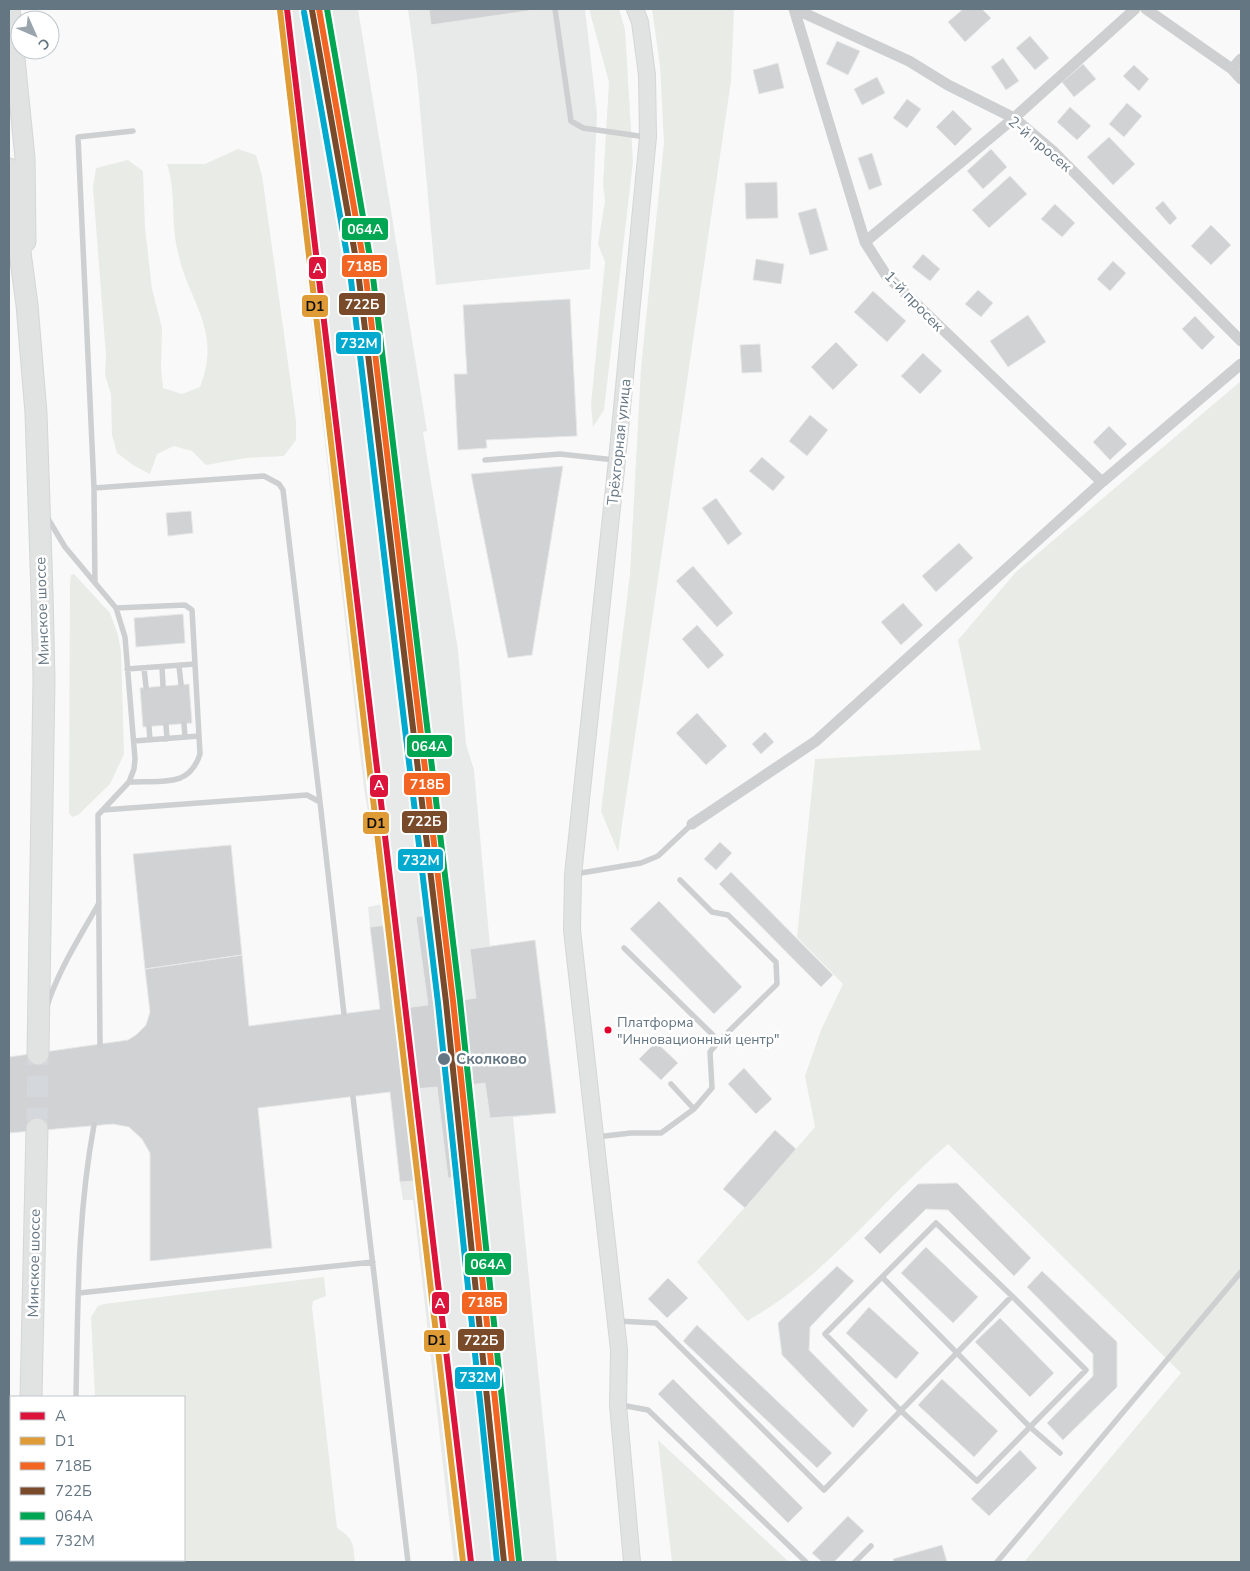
<svg xmlns="http://www.w3.org/2000/svg" width="1250" height="1571" viewBox="0 0 1250 1571" font-family="'Nunito Sans',sans-serif">
	<style>
		.built { fill: #e8e9e9 }
		.green { fill: #e8ebe6 }
		.building { fill: #d0d2d3; stroke: #e8e8e8 }
		.lines { fill: none; stroke-linecap: round; stroke-linejoin: round }
		.highway-tunnel { stroke: #d4d8dc; stroke-width: 21; stroke-dasharray: 21 11; stroke-linecap: butt }
		.secondary-casing { stroke: #d5d6d7; stroke-width: 18 }
		.primary-casing { stroke: #d5d6d7; stroke-width: 21 }
		.highway-casing { stroke: #d5d6d6; stroke-width: 23 }
		.lane { stroke: #cecfd0; stroke-width: 5.5 }
		.street { stroke: #cecfd0; stroke-width: 11 }
		.secondary { stroke: #e1e2e2; stroke-width: 16 }
		.primary { stroke: #e1e2e2; stroke-width: 19 }
		.highway { stroke: #e1e2e2; stroke-width: 21 }
		.rail-1-casing { stroke: #fff; stroke-width: 10 }
		.rail-2-casing { stroke: #fff; stroke-width: 10 }
		.rail-3-casing { stroke: #fff; stroke-width: 10 }
		.rail-4-casing { stroke: #fff; stroke-width: 10 }
		.rail-5-casing { stroke: #fff; stroke-width: 10 }
		.rail-6-casing { stroke: #fff; stroke-width: 10 }
		.rail-1 { stroke: #dc143c; stroke-width: 6 }
		.rail-2 { stroke: #df9b36; stroke-width: 6 }
		.rail-3 { stroke: #f26522; stroke-width: 6 }
		.rail-4 { stroke: #7a4b2a; stroke-width: 6 }
		.rail-5 { stroke: #00a651; stroke-width: 6 }
		.rail-6 { stroke: #00a9ce; stroke-width: 6 }
		.bus-dot { fill: #e4002b; stroke: #fff; stroke-width: 2 }
		.stop-dot { fill: #657683; stroke: #fff; stroke-width: 2 }
		.labels { text-anchor: middle; dominant-baseline: central; stroke-width: 5; stroke-linejoin: round; paint-order: stroke }
		.bus-label { font-size: 14px; fill: #657683; stroke: #fff; text-anchor: start }
		.street-label { font-size: 15px; fill: #657683; stroke: #fff }
		.stop-label { font-size: 15px; font-weight: bold; fill: #657683; stroke: #fff; text-anchor: start }
		.line-badge { stroke: #fff; stroke-width: 2 }
		.badge-label { font-size: 14px; text-anchor: middle; font-weight: bold; fill: #fff }
		.pale-badge-label { font-size: 14px; text-anchor: middle; font-weight: bold; fill: #111 }
	</style>
	<rect width="100%" height="100%" fill="#f9f9f9"/>
	<!-- built -->
	<path class="built" d="M276 9H358L427 431 423 432 458 650 466 744 474 770 490 946 535 940 556 1113 513 1117 557 1562H454L413 1200H403L400 1182 414 1181 385 925 370 927 368 907 383 904 364 788Z
		M408 9H585L597 113 590 269 436 285 417 76Z"/>
	<!-- green -->
	<path class="green" d="M589 9H619L625 30 633 162 604 410 593 427 591 404 605 262 598 244 605 201 603 184 609 82Z
		M652 9H734L731 81 618 852 601 811 630 574 641 368 664 143 660 66Z
		M238 149 256 155 262 175 296 421V440L284 456 246 458 206 465 192 451 174 446 157 454 150 474 133 465 117 453 112 435 111 394 105 375 106 356 93 187 96 168 128 160 143 171 145 228 152 289 162 328 161 368 163 388 182 394 200 387C223 328 187 302 177 248 171 220 176 191 167 164H205Z
		M1241 381V1562H1024L1181 1373 948 1144C880 1202 826 1277 747 1321L697 1262 815 1127 805 1076 821 1030 843 984 797 937 815 759 981 750 958 640 1016 572Z
		M74 574 110 613 118 635 121 651 124 754 110 784 78 815 72 817 69 813 70 582 71 575Z
		M324 1277 326 1296 313 1301 312 1307 337 1528C354 1539 353 1543 355 1562H87V1560H184V1397H95L91 1317 98 1306 104 1304Z
		M658 1440 789 1562H672Z"/>
	<!-- building -->
	<path class="building" d="M429 9H541L431 25Z
		M963 9H982L991 18 965 42 948 22Z
		M1030 36 1049 58 1035 70 1016 48Z
		M837 41 860 51 848 75 826 64Z
		M1003 58 1019 81 1006 90 991 67Z
		M778 63 784 88 759 94 753 70Z
		M1083 64 1096 79 1074 97 1062 82Z
		M1134 65 1149 79 1139 91 1123 76Z
		M877 77 885 93 862 105 854 89Z
		M907 99 921 109 907 128 893 118Z
		M1127 103 1142 116 1124 137 1109 124Z
		M1070 107 1091 126 1077 140 1057 122Z
		M953 110 972 129 955 146 936 127Z
		M1109 137 1135 164 1113 185 1087 157Z
		M991 149 1007 167 983 189 967 171Z
		M872 153 882 185 869 190 858 158Z
		M1010 176 1027 194 989 228 972 210Z
		M777 182 778 218 746 219 745 183Z
		M1163 201 1177 218 1170 225 1155 208Z
		M1055 204 1075 223 1062 237 1041 219Z
		M816 208 828 250 810 255 798 213Z
		M1211 225 1231 245 1211 265 1191 246Z
		M923 254 940 269 930 281 912 267Z
		M756 259 784 264 781 284 753 280Z
		M1113 261 1126 273 1110 291 1097 279Z
		M978 290 993 303 981 317 965 304Z
		M873 291 906 321 887 342 854 312Z
		M570 299 577 436 486 440 487 448 458 450 454 374H467L463 305Z
		M1028 315 1046 342 1008 367 990 341Z
		M1195 316 1215 337 1202 350 1182 329Z
		M836 342 858 365 833 390 811 367Z
		M760 344 762 372 742 373 740 345Z
		M923 353 942 371 920 394 901 376Z
		M810 415 828 430 807 456 789 441Z
		M1109 426 1127 444 1110 460 1093 442Z
		M762 457 785 477 773 491 749 471Z
		M563 466 532 655 508 658 471 474Z
		M716 498 742 534 728 545 702 508Z
		M191 511 193 533 168 536 166 513Z
		M959 543 973 558 936 592 922 576Z
		M693 566 733 613 717 627 676 581Z
		M903 603 923 625 901 645 881 622Z
		M183 614 185 643 136 647 134 618Z
		M697 625 724 655 708 669 682 639Z
		M189 684 192 723 143 727 140 688Z
		M697 713 727 746 706 765 676 733Z
		M765 732 774 742 761 754 752 744Z
		M720 842 732 853 716 870 704 859Z
		M231 845 242 955 145 969 133 854Z
		M731 872 833 975 821 987 719 884Z
		M659 901 742 987 714 1014 630 929Z
		M431 915 444 1003 476 998 470 949 535 940 556 1113 490 1118 485 1083 453 1087 462 1177 448 1178 437 1087 404 1090 414 1181 400 1182 390 1092 258 1108 272 1248 150 1261V1153L142 1139 129 1127 113 1124 9 1133V1057L128 1040 136 1035 146 1025 150 1012 145 969 242 955 249 1026 380 1009 370 927 385 925 396 1009 428 1005 416 917Z
		M656 1042 678 1063 661 1080 639 1059Z
		M744 1068 772 1099 756 1114 728 1084Z
		M775 1130 796 1149 745 1208 723 1189Z
		M957 1183 1031 1258 1014 1276 948 1210 926 1209 880 1254 864 1238 918 1184Z
		M926 1247 978 1297 953 1323 901 1273Z
		M837 1266 854 1281 810 1327 809 1350 868 1410 853 1428 782 1355 778 1323Z
		M1042 1271 1117 1342V1387L1063 1440 1047 1423 1093 1376V1354L1027 1287Z
		M668 1278 688 1298 667 1318 648 1299Z
		M869 1307 919 1353 896 1379 846 1333Z
		M1000 1318 1054 1373 1030 1397 975 1342Z
		M697 1325 832 1453 817 1468 683 1341Z
		M673 1379 803 1508 788 1523 658 1394Z
		M942 1379 998 1431 974 1457 918 1405Z
		M1020 1450 1037 1468 989 1516 971 1499Z
		M848 1516 864 1531 834 1562H822L812 1553Z
		M942 1545 947 1562H894L893 1559Z"/>
	<g class="lines">
		<!-- highway-tunnel -->
		<path class="highway-tunnel" d="M37 1129 38 1054"/>
		<!-- secondary casing -->
		<g class="secondary-casing">
			<path id="secondary" d="M632 1562 618 1405 619 1350 572 930 573 875 617 460 648 137 647 75 640 22 635 9"/>
		</g>
		<!-- primary casing -->
		<g class="primary-casing">
			<path id="primary" d="M10 9 25 158 26 242"/>
		</g>
		<!-- highway casing -->
		<g class="highway-casing">
			<path id="highway" d="M9 169 27 305 36 413 42 593 44 679 38 1054
				M31 1397 37 1129
				M28 1562V1560"/>
		</g>
		<!-- lane -->
		<path class="lane" d="M555 9 571 121 583 128 646 137
			M485 460 560 454 615 460
			M94 488 78 137 133 131
			M47 517 65 547 116 608 125 637 135 759 134 769 129 782 98 815 100 1045
			M95 583 94 488 264 476 279 484 283 490 320 802
			M116 608 185 605 192 610 200 754C189 789 160 780 129 782
			M179 666 181 684
			M162 667 163 686
			M144 668 146 687
			M127 669 195 664
			M184 724 185 737
			M166 725 167 739
			M149 727 150 740
			M134 741 199 736
			M103 810 307 795 320 802 344 1014
			M575 874 641 863 658 856 692 824
			M680 880 712 912 728 915 776 962 777 984 719 1041
			M47 1006C59 969 80 937 99 903
			M671 1084 694 1109
			M353 1097 408 1562
			M596 1137 631 1133H661L694 1109 712 1088 710 1052 719 1041 624 948
			M882 1277 1030 1427 1060 1453
			M79 1293 373 1262
			M618 1321 656 1323 824 1490 1012 1296 1086 1370 977 1481 900 1410 825 1334 936 1223 1012 1296
			M76 1397C78 1305 77 1217 94 1125
			M621 1405 648 1410 806 1562
			M73 1562V1560
			M855 1562 871 1546
			M997 1562 1241 1272"/>
		<!-- street -->
		<path class="street" d="M794 9 865 242 886 275 1102 482
			M795 9 909 61 948 85 1014 118 1054 152 1241 341
			M1146 9 1232 69 1241 79
			M1232 69 1241 59
			M865 242 1014 118 1135 9
			M692 824 816 741 1102 482 1241 364"/>
		<!-- secondary -->
		<use href="#secondary" class="secondary"/>
		<!-- primary -->
		<use href="#primary" class="primary"/>
		<!-- highway -->
		<use href="#highway" class="highway"/>
		<!-- rail-1 casing -->
		<g class="rail-1-casing">
			<path id="rail-1" d="M287 9 471 1562"/>
		</g>
		<!-- rail-2 casing -->
		<g class="rail-2-casing">
			<path id="rail-2" d="M280 10 463 1562"/>
		</g>
		<!-- rail-3 casing -->
		<g class="rail-3-casing">
			<path id="rail-3" d="M319 9 365 270 453 1001 512 1562"/>
		</g>
		<!-- rail-4 casing -->
		<g class="rail-4-casing">
			<path id="rail-4" d="M312 10 358 271 446 1002 504 1562"/>
		</g>
		<!-- rail-5 casing -->
		<g class="rail-5-casing">
			<path id="rail-5" d="M327 9 372 269 460 1000 519 1561"/>
		</g>
		<!-- rail-6 casing -->
		<g class="rail-6-casing">
			<path id="rail-6" d="M304 12 350 272 438 1003 497 1562"/>
		</g>
		<!-- rail-1 -->
		<use href="#rail-1" class="rail-1"/>
		<!-- rail-2 -->
		<use href="#rail-2" class="rail-2"/>
		<!-- rail-3 -->
		<use href="#rail-3" class="rail-3"/>
		<!-- rail-4 -->
		<use href="#rail-4" class="rail-4"/>
		<!-- rail-5 -->
		<use href="#rail-5" class="rail-5"/>
		<!-- rail-6 -->
		<use href="#rail-6" class="rail-6"/>
	</g>
	<!-- markers -->
	<circle class="bus-dot" cx="608" cy="1030" r="4.5"/>
	<circle class="stop-dot" cx="444" cy="1059" r="7"/>
	<g class="labels">
		<!-- bus labels -->
		<g class="bus-label">
			<text x="617" y="1022">Платформа<tspan x="617" dy="17">"Инновационный центр"</tspan></text>
		</g>
		<!-- street labels -->
		<g class="street-label">
			<text transform="translate(1040 144) rotate(40)">2-й просек</text>
			<text transform="translate(914 301) rotate(46)">1-й просек</text>
			<text transform="translate(619 442) rotate(-84)">Трёхгорная улица</text>
			<text transform="translate(42 611) rotate(-92)">Минское шоссе</text>
			<text transform="translate(34 1263) rotate(-89)">Минское шоссе</text>
		</g>
		<!-- stop labels -->
		<g class="stop-label">
			<text x="456" y="1059">Сколково</text>
		</g>
	</g>
	<g class="line-badge">
		<rect x="341" y="217" width="48" height="24" rx="5" fill="#00a651"/>
		<rect x="341" y="254" width="47" height="24" rx="5" fill="#f26522"/>
		<rect x="308" y="256" width="19" height="24" rx="5" fill="#dc143c"/>
		<rect x="338" y="292" width="48" height="24" rx="5" fill="#7a4b2a"/>
		<rect x="301" y="294" width="28" height="24" rx="5" fill="#df9b36"/>
		<rect x="335" y="331" width="47" height="24" rx="5" fill="#00a9ce"/>
		<rect x="406" y="734" width="47" height="24" rx="5" fill="#00a651"/>
		<rect x="403" y="772" width="48" height="24" rx="5" fill="#f26522"/>
		<rect x="369" y="774" width="20" height="24" rx="5" fill="#dc143c"/>
		<rect x="401" y="810" width="47" height="24" rx="5" fill="#7a4b2a"/>
		<rect x="362" y="811" width="28" height="24" rx="5" fill="#df9b36"/>
		<rect x="397" y="848" width="47" height="24" rx="5" fill="#00a9ce"/>
		<rect x="464" y="1252" width="48" height="24" rx="5" fill="#00a651"/>
		<rect x="461" y="1291" width="47" height="24" rx="5" fill="#f26522"/>
		<rect x="431" y="1291" width="19" height="24" rx="5" fill="#dc143c"/>
		<rect x="457" y="1328" width="48" height="24" rx="5" fill="#7a4b2a"/>
		<rect x="423" y="1329" width="28" height="24" rx="5" fill="#df9b36"/>
		<rect x="454" y="1366" width="47" height="24" rx="5" fill="#00a9ce"/>
	</g>
	<g class="badge-label">
		<text x="365" y="234">064А</text>
		<text x="364" y="271">718Б</text>
		<text x="318" y="273">A</text>
		<text x="362" y="309">722Б</text>
		<text x="359" y="348">732М</text>
		<text x="429" y="751">064А</text>
		<text x="427" y="789">718Б</text>
		<text x="379" y="790">A</text>
		<text x="424" y="826">722Б</text>
		<text x="421" y="865">732М</text>
		<text x="488" y="1269">064А</text>
		<text x="485" y="1307">718Б</text>
		<text x="440" y="1308">A</text>
		<text x="481" y="1345">722Б</text>
		<text x="478" y="1382">732М</text>
	</g>
	<g class="pale-badge-label">
		<text x="315" y="311">D1</text>
		<text x="376" y="828">D1</text>
		<text x="437" y="1345">D1</text>
	</g>
	<!-- border -->
	<rect width="1250" height="1571" fill="none" stroke="#657683" stroke-width="20"/>
	<!-- legend -->
	<rect x="10" y="1396" width="175" height="165" fill="#ffffff" stroke="#c1c8cd"/>
	<rect x="20" y="1412" width="25" height="8" fill="#dc143c" stroke="#c1c8cd"/>
	<text x="55" y="1421" font-size="15" fill="#657683">A</text>
	<rect x="20" y="1437" width="25" height="8" fill="#df9b36" stroke="#c1c8cd"/>
	<text x="55" y="1446" font-size="15" fill="#657683">D1</text>
	<rect x="20" y="1462" width="25" height="8" fill="#f26522" stroke="#c1c8cd"/>
	<text x="55" y="1471" font-size="15" fill="#657683">718Б</text>
	<rect x="20" y="1487" width="25" height="8" fill="#7a4b2a" stroke="#c1c8cd"/>
	<text x="55" y="1496" font-size="15" fill="#657683">722Б</text>
	<rect x="20" y="1512" width="25" height="8" fill="#00a651" stroke="#c1c8cd"/>
	<text x="55" y="1521" font-size="15" fill="#657683">064А</text>
	<rect x="20" y="1537" width="25" height="8" fill="#00a9ce" stroke="#c1c8cd"/>
	<text x="55" y="1546" font-size="15" fill="#657683">732М</text>
	<!-- north arrow -->
	<g transform="translate(35 35) rotate(135)"><circle r="24" fill="#ffffff" stroke="#c1c8cd"/>
	<path d="M0-4L9 19L0 12L-9 19Z" fill="#99a4ac"/>
	<text y="-8" font-size="14" font-weight="bold" text-anchor="middle" fill="#657683">С</text>
	</g>
</svg>
